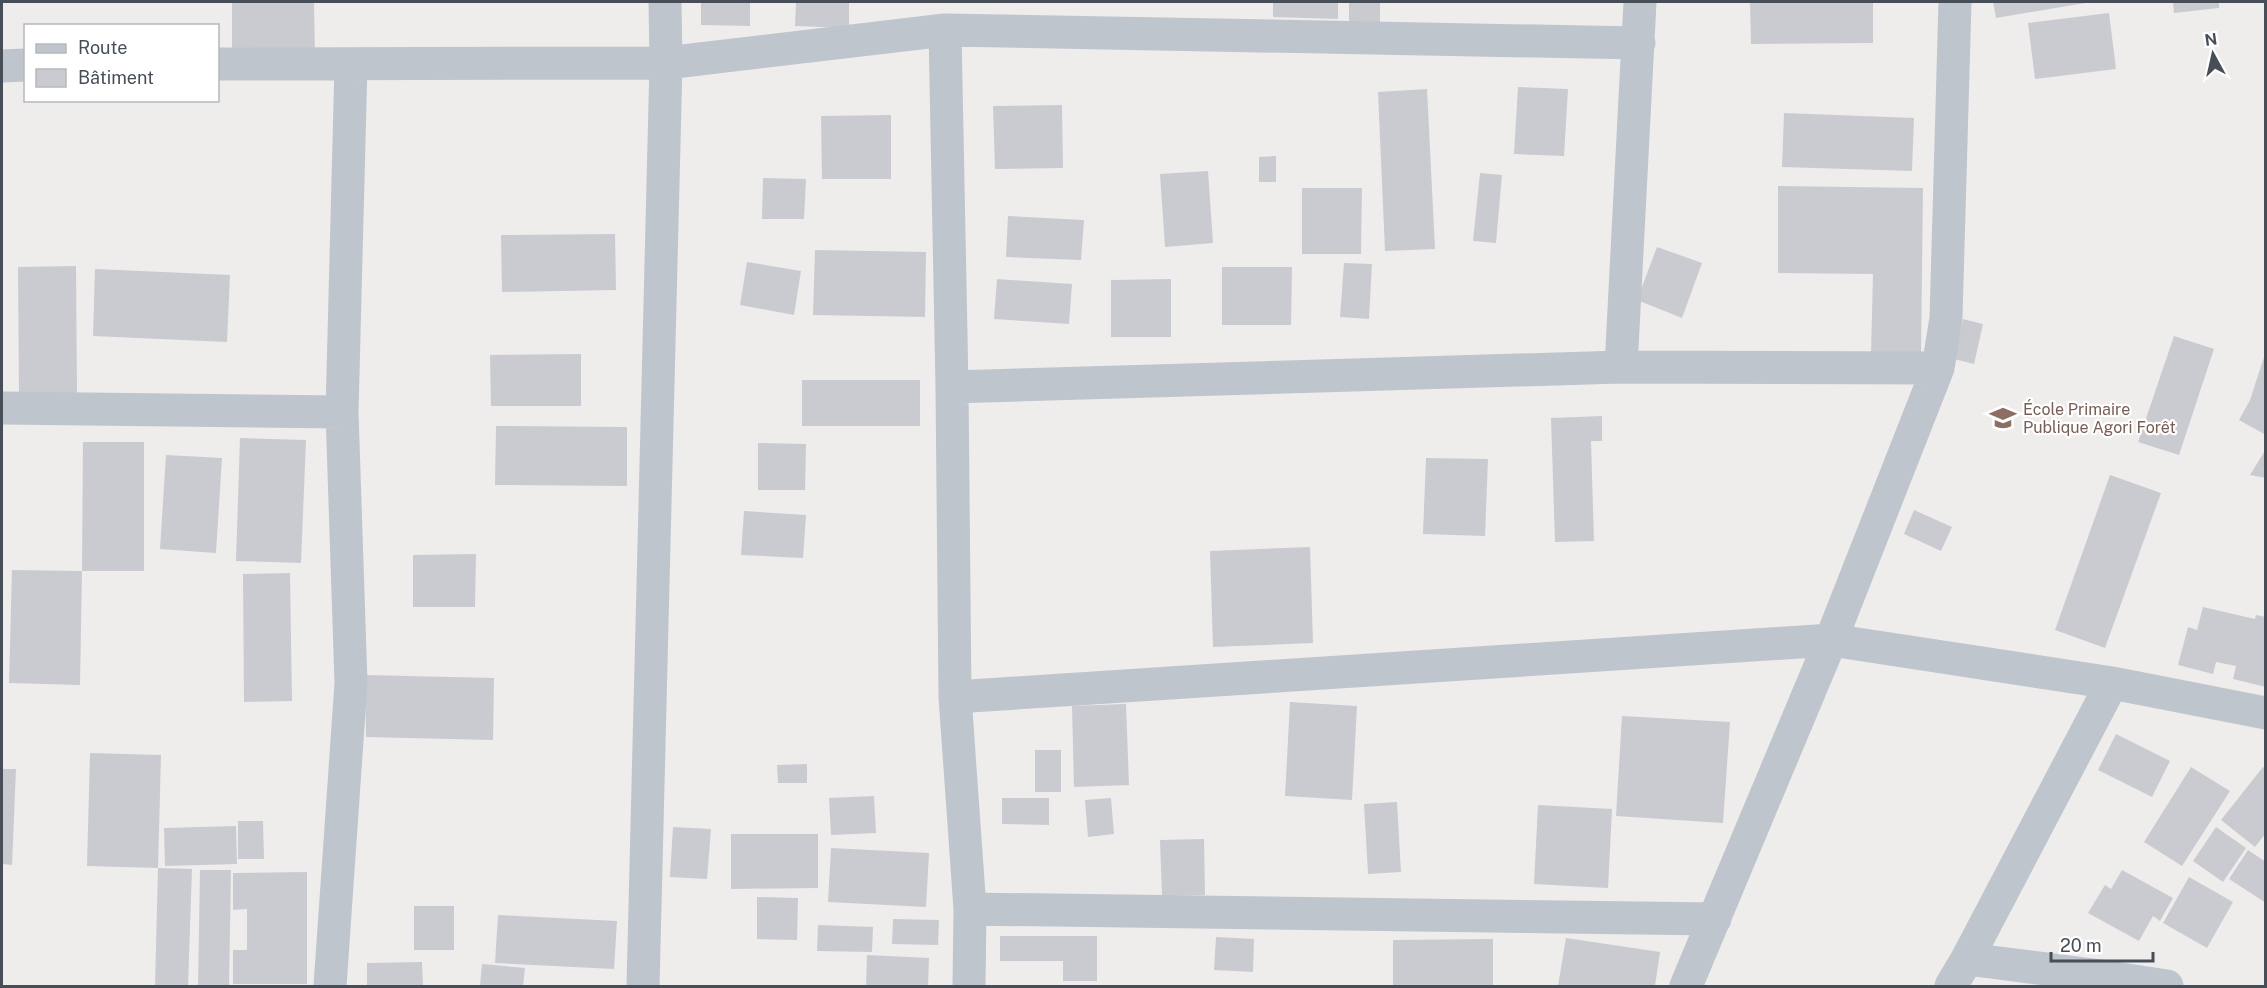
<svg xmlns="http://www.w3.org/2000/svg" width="2267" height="988" viewBox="0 0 2267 988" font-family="'Public Sans',sans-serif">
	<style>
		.building { fill: #cacbd1 }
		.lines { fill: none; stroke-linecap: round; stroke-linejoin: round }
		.minor { stroke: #bfc5cd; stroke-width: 33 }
		.labels { text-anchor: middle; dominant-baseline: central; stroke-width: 4.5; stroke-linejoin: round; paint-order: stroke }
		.education-label { font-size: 16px; fill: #785e54; stroke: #fff; text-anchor: start }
	</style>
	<rect width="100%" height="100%" fill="#efecec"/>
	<!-- building -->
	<path class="building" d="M232 2H314L315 58H232Z
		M701 2H750V26L701 25Z
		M796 2H849V28L795 26Z
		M1273 2H1338V19L1273 17Z
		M1349 2H1380V26H1349Z
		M1750 2H1873V43L1751 44Z
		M1993 2H2085V3L1996 18Z
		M2173 2H2219V8L2174 13Z
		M2109 13 2116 69 2035 79 2028 23Z
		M1518 87 1568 89 1564 156 1514 154Z
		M1427 89 1435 249 1385 251 1378 92Z
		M1062 105 1063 168 995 169 993 106Z
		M1784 113 1914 118 1912 171 1782 167Z
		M891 115V179H822L821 116Z
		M1276 156V182H1259V157Z
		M1208 171 1213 243 1165 247 1160 174Z
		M1480 173 1502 175 1496 243 1473 241Z
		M763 178 806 179 804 219H762Z
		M1778 186 1923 188 1921 355 1871 354 1873 274 1778 273Z
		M1302 188H1362L1361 254H1302Z
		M1008 216 1084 220 1081 260 1006 257Z
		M615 234 616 290 502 292 501 235Z
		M1657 247 1702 263 1682 318 1637 300Z
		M815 250 926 252 925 317 813 315Z
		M747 262 801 271 794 315 740 305Z
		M1344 263 1372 264 1369 319 1340 317Z
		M76 266 77 394 19 395 18 267Z
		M1222 267H1292L1291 325H1222Z
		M95 269 230 275 227 342 93 336Z
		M997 279 1072 284 1069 324 994 319Z
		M1171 279V337H1111V280Z
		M1963 319 1983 324 1974 364 1954 359Z
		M2174 336 2214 349 2179 455 2138 442Z
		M2266 351V435L2239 420 2250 400Z
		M581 354V406H491L490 355Z
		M802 380H920V426H802Z
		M1602 416V441H1591L1594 541 1555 542 1551 418Z
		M496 426 627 427V486L495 485Z
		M240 438 306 440 301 563 236 561Z
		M83 442H144V571H82Z
		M758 443 806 444 805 490H758Z
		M2266 449V478L2250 475Z
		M166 455 222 458 216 553 160 549Z
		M1426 458 1488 459 1485 536 1423 534Z
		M2110 475 2161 493 2105 648 2055 630Z
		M1914 510 1952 527 1941 551 1904 534Z
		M744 511 806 515 803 558 741 555Z
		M1310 547 1313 643 1213 647 1210 551Z
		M476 554 475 607H413V555Z
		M12 570 82 571 80 685 9 683Z
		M290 573 292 701 244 702 243 574Z
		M2203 607 2255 619 2256 615 2266 617V687L2233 679 2236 666 2216 662 2213 674 2178 665 2188 627 2197 630Z
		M365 675 494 678 493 740 366 737Z
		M1290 702 1357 706 1352 800 1285 796Z
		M1126 704 1129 785 1074 787 1072 706Z
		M1622 716 1730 722 1723 823 1616 816Z
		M2116 734 2170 761 2152 797 2098 770Z
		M1035 750H1061V792H1035Z
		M90 753 161 755 158 868 192 869 188 986 155 985 158 868 87 866Z
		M807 764V783H778L777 765Z
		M2191 767 2230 791 2182 866 2144 842Z
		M2263 767 2266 769V833L2255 847 2221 820Z
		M2 769H16L12 865 2 864Z
		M874 796 876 833 831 835 829 798Z
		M1002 798H1049V825L1002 824Z
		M1111 798 1114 834 1088 837 1085 800Z
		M1397 802 1401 872 1368 874 1364 804Z
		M1538 805 1612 809 1608 888 1534 884Z
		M238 821H263L264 859H238Z
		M236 826 237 864 165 866 164 828Z
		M673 827 711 829 707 879 670 877Z
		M2216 827 2246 848 2223 882 2193 861Z
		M731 834H818V888L731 889Z
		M1204 839 1205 895 1162 896 1160 840Z
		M831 848 929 853 926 907 828 902Z
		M2248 850 2266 862V903L2229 879Z
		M200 870H231L229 986H198Z
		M2122 870 2173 898 2160 921 2153 916 2139 941 2088 913 2105 885 2111 889Z
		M307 872V984H233V950H247V909L233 910V873Z
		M2189 877 2233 902 2207 948 2163 923Z
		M757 897 798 898 797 940 757 939Z
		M414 906H454V950H414Z
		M498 915 617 921 614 969 495 963Z
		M893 919 939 920 938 945 892 944Z
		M818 925 873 927 872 952 817 951Z
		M1000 936H1097V981H1063V961H1000Z
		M1216 937 1254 939 1253 972 1214 970Z
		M1566 938 1660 952 1655 986H1558Z
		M1493 939V986H1393V940Z
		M867 955 929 958 928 986H866Z
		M422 962 423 986H367V963Z
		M482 964 525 968 523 986H480Z"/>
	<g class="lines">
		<!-- minor -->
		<path class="minor" d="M945 30 952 387 955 697 970 909 969 986
			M218 64 666 63 945 30 1639 43
			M2 66 26 65
			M1621 367 1640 2
			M952 387 1621 367 1938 368
			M2 408 342 412
			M955 697 1831 640 2112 683 2266 713
			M970 909 1715 919
			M1967 959 2101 976 2167 986
			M330 986 351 683 342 412 351 64
			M643 986 666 63 665 2
			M1686 986 1831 640 1938 368 1946 318 1955 2
			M1951 986 1967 959 2112 683"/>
	</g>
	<!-- icons -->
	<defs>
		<g id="school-bare" transform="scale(2.07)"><path d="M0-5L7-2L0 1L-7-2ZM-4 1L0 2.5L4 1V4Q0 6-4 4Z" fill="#8d6e63" stroke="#fff" stroke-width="2.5" paint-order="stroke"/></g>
	</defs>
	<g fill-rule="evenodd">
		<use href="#school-bare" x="2003" y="418"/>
	</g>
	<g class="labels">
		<!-- education labels -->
		<g class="education-label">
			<text x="2023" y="409">École Primaire<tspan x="2023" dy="18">Publique Agori Forêt</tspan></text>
		</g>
	</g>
	<!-- border -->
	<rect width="2267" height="988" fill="none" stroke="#474e57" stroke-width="6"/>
	<!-- legend -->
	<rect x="24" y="24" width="195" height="78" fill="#ffffff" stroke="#b5b8bc" stroke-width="1.5"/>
	<rect x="36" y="44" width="30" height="9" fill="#bfc5cd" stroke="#b5b8bc" stroke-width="1.5"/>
	<text x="78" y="54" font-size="18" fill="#474e57">Route</text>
	<rect x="36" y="69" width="30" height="18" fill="#cacbd1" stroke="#b5b8bc" stroke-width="1.5"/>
	<text x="78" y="84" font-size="18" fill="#474e57">Bâtiment</text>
	<!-- north arrow -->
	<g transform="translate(2213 54) rotate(352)" stroke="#ffffff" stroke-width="4.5" paint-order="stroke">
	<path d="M0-4.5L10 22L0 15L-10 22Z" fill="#474e57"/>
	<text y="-9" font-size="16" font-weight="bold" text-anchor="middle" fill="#474e57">N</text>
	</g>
	<!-- scale -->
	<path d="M2051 952v9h102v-9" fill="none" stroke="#474e57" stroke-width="3"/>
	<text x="2060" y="952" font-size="18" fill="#474e57" stroke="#ffffff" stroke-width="4.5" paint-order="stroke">20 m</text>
</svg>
